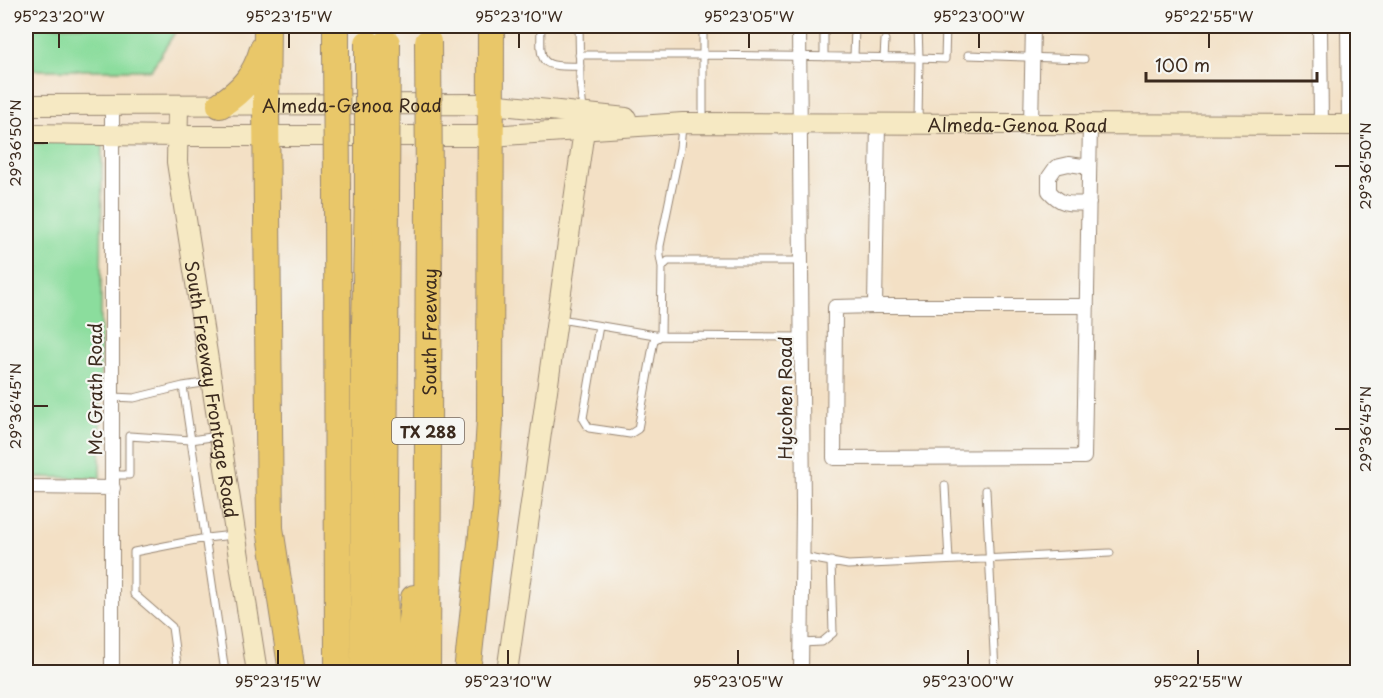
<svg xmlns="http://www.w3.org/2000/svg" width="1383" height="698" viewBox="0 0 1383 698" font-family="'Playpen Sans',sans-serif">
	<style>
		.green { fill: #8bdd9d; stroke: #63845e; stroke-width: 1.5 }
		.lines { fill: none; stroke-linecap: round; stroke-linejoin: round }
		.service-casing { stroke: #978572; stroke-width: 9 }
		.minor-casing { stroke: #978572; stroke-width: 16 }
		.secondary-casing { stroke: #978572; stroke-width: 22 }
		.motorway-casing { stroke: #978572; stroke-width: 28 }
		.service { stroke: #fff; stroke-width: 7 }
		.minor { stroke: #fff; stroke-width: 14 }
		.secondary { stroke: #f6e9c3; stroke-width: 20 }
		.motorway { stroke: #e9c769; stroke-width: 26 }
		.motorway-bridge-casing { stroke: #978572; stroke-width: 28; stroke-linecap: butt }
		.motorway-bridge { stroke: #e9c769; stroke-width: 26 }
		.ticks { fill: none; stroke: #3b2a1e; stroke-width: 2 }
		.labels { text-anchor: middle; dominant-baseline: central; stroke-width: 4.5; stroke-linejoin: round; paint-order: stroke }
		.shield { fill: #f6f6f2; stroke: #73675e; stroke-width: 1.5 }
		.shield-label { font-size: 16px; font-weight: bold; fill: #3b2a1e }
		.street-label { font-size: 18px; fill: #3b2a1e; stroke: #f6f6f2 }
		.neatline { fill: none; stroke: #3b2a1e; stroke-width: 2 }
		.ticks-label { font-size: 15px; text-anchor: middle; fill: #3b2a1e }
	</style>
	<rect width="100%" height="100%" fill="#f6f6f2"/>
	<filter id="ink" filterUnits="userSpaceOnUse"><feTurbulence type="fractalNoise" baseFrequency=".0167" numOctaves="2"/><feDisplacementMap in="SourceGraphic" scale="12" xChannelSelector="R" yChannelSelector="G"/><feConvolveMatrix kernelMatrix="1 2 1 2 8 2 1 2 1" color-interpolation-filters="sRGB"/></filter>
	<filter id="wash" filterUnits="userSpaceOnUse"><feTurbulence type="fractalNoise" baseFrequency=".008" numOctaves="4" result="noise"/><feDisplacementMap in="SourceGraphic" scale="24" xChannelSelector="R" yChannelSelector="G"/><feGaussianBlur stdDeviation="1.35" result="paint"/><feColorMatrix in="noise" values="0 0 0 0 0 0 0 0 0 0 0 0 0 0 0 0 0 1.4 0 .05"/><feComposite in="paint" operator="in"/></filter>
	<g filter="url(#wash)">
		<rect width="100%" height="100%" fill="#f3e0c5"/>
		<!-- green -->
		<path class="green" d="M26 26H179L151 70H26Z
			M26 140 102 141 100 478 26 477Z"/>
	</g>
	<g filter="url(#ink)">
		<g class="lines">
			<!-- service casing -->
			<g class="service-casing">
				<path id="service" d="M541 26C540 64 539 67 580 66
					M579 26 580 81 583 111
					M918 26 919 58 945 59 946 26
					M579 55H703L919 58 918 121
					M968 55 1084 59
					M824 57V26
					M854 57 855 26
					M884 58 885 40
					M703 122V26
					M662 267 660 256V246L680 148 682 126
					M560 319 661 336 802 337
					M599 326 583 418 589 428 630 434 638 429 654 340 661 336 662 267 668 261H802
					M210 382 183 386 225 672
					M113 397 134 398 183 386
					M113 475H129V436L191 440 218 436
					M945 486 949 560
					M986 490 995 672
					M803 557 848 565 1110 553
					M801 643 822 642 833 633 831 561
					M178 672 172 627 134 594V552L206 538 233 535"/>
			</g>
			<!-- minor casing -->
			<g class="minor-casing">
				<path id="minor" d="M799 26 803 509 801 672
					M1320 26 1321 125
					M1348 26 1349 125
					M878 123 875 306 835 307 834 458 1084 457 1090 124
					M1031 124 1033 26
					M1089 203C1070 204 1062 206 1049 191V177L1056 167 1069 164 1089 167
					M875 306H1087
					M26 487 113 488
					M112 672V106"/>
			</g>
			<!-- secondary casing -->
			<g class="secondary-casing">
				<g id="secondary">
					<path id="s1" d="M26 105 491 104 626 118"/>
					<path id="s2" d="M178 106 177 162 257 672"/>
					<path id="s3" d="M26 134 177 136H491L683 123 1358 125"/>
					<path d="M507 672 584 130V119"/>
				</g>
			</g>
			<!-- motorway casing -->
			<g class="motorway-casing">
				<g id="motorway">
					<path d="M267 26 266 105 270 528 292 672"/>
					<path d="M336 26V50"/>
					<path d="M220 105C243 90 255 76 263 49"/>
					<path d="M337 186 338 672"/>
					<path d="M364 672V367L368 198"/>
					<path d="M385 672 384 502 386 200"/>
					<path d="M409 672V635L414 598"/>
					<path id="s4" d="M427 672 429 189"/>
					<path d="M467 672 485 506 490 420 491 26"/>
				</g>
			</g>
			<!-- service -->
			<use href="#service" class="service"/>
			<!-- minor -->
			<use href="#minor" class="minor"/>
			<!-- secondary -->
			<use href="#secondary" class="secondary"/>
			<!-- motorway -->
			<use href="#motorway" class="motorway"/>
			<!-- motorway-bridge casing -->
			<g class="motorway-bridge-casing">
				<path id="motorway-bridge" d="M428 42 429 189
					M368 43V198
					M336 50 337 186
					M386 200 387 43"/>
			</g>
			<!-- motorway-bridge -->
			<use href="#motorway-bridge" class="motorway-bridge"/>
		</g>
	</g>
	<!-- ticks -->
	<path class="ticks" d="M59 48V33M289 48V33M519 48V33M749 48V33M979 48V33M1209 48V33M33 143H48M1335 166H1350M33 406H48M1335 429H1350M278 665V650M508 665V650M738 665V650M968 665V650M1198 665V650"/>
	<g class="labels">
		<!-- shield labels -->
		<rect class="shield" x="392" y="418" width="72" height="26" rx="4.5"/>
		<g class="shield-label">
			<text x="428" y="431">TX 288</text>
		</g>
		<!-- street labels -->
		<g class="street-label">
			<text stroke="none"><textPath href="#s1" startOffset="326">Almeda-Genoa Road</textPath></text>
			<text stroke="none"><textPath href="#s3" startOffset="992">Almeda-Genoa Road</textPath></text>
			<text stroke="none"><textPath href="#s4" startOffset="340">South Freeway</textPath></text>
			<text transform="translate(94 389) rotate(-90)">Mc Grath Road</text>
			<text stroke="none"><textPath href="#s2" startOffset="286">South Freeway Frontage Road</textPath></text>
			<text transform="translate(784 398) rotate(-90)">Hycohen Road</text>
		</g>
	</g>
	<!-- margin -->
	<rect width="1383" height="698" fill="none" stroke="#f6f6f2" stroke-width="66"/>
	<!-- scale -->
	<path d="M1146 72v9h171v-9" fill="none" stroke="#3b2a1e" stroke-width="3"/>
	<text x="1155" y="72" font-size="18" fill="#3b2a1e" stroke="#f6f6f2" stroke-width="4.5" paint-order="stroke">100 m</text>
	<rect x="33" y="33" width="1317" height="632" class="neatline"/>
	<g class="ticks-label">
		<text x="59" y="22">95°23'20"W</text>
		<text x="289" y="22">95°23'15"W</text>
		<text x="519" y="22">95°23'10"W</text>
		<text x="749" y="22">95°23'05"W</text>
		<text x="979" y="22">95°23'00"W</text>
		<text x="1209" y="22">95°22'55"W</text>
		<text transform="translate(16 143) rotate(-90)" y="5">29°36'50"N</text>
		<text transform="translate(1366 166) rotate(-90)" y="5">29°36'50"N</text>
		<text transform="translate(16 406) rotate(-90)" y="5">29°36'45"N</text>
		<text transform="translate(1366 429) rotate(-90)" y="5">29°36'45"N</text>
		<text x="278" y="687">95°23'15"W</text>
		<text x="508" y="687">95°23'10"W</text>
		<text x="738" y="687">95°23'05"W</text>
		<text x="968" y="687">95°23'00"W</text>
		<text x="1198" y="687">95°22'55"W</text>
	</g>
</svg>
